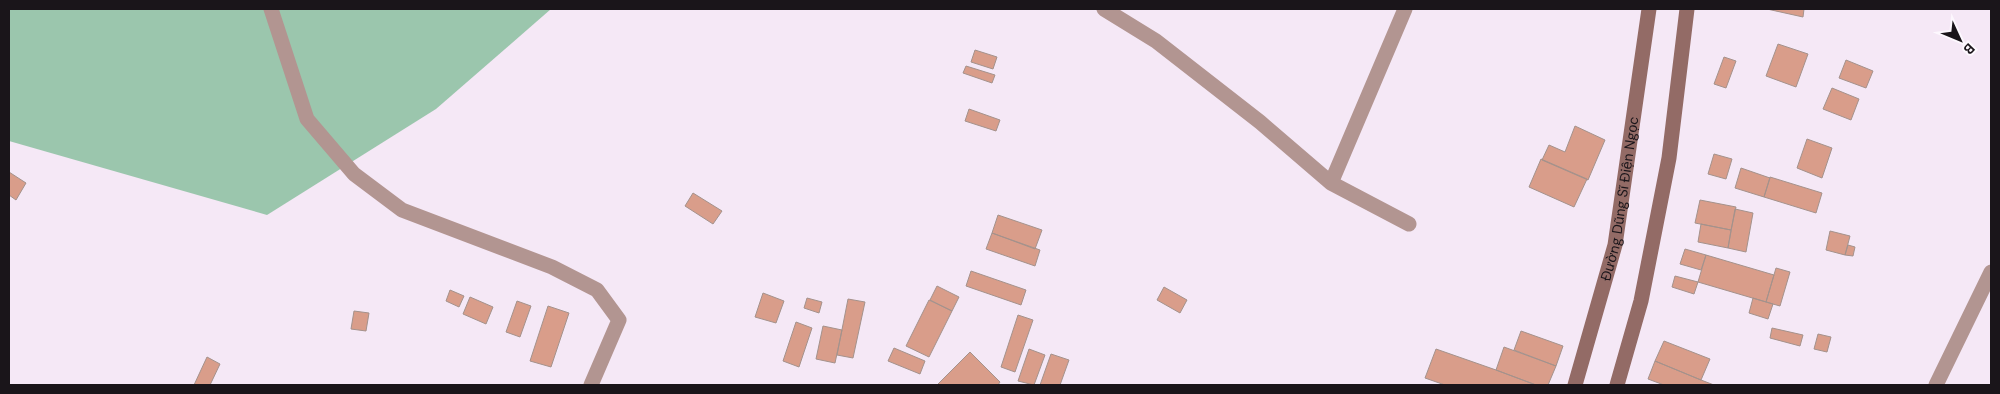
<svg xmlns="http://www.w3.org/2000/svg" width="2000" height="394" viewBox="0 0 2000 394" font-family="'DM Sans',sans-serif">
	<style>
		.green { fill: #9bc6ad }
		.building { fill: #d99d8a; stroke: #a4928c }
		.lines { fill: none; stroke-linecap: round; stroke-linejoin: round }
		.street { stroke: #b29591; stroke-width: 15 }
		.secondary { stroke: #936b66; stroke-width: 15 }
		.labels { text-anchor: middle; dominant-baseline: central; stroke-width: 5; stroke-linejoin: round; paint-order: stroke }
		.street-label { font-size: 14px; fill: #1a151a; stroke: #fdf8fe }
	</style>
	<rect width="100%" height="100%" fill="#f5e8f6"/>
	<!-- green -->
	<path class="green" d="M9 9H551L436 109 267 215 9 141Z"/>
	<!-- building -->
	<path class="building" d="M1767 9H1804L1803 17Z
		M1778 44 1808 54 1796 87 1766 76Z
		M975 50 997 57 993 69 971 62Z
		M1724 57 1736 61 1726 88 1714 84Z
		M1846 60 1873 71 1866 88 1839 78Z
		M966 66 995 75 992 83 963 73Z
		M1832 88 1859 99 1851 120 1823 109Z
		M969 109 1000 120 996 131 965 121Z
		M1575 126 1605 140 1588 180 1542 160 1549 145 1565 152Z
		M1807 139 1832 148 1822 178 1797 168Z
		M1714 154 1732 159 1726 179 1708 174Z
		M1541 159 1587 179 1574 207 1529 187Z
		M1741 168 1770 178 1764 197 1735 188Z
		M9 172 26 183 16 200 9 195Z
		M1770 177 1822 193 1816 213 1764 197Z
		M693 193 722 211 713 224 685 206Z
		M1700 200 1736 207 1731 230 1695 223Z
		M1735 209 1753 213 1746 252 1728 248Z
		M998 215 1042 230 1035 249 992 233Z
		M1701 224 1731 230 1728 248 1698 242Z
		M1830 231 1850 236 1845 255 1826 250Z
		M992 233 1040 250 1035 266 986 249Z
		M1848 245 1855 247 1853 256 1845 255Z
		M1685 249 1706 255 1701 270 1680 264Z
		M1706 255 1774 275 1766 302 1698 282Z
		M1776 268 1790 272 1780 306 1766 302Z
		M971 271 1026 290 1021 305 966 286Z
		M1675 276 1698 282 1694 294 1672 287Z
		M937 286 959 297 952 311 930 300Z
		M1164 287 1187 300 1180 313 1157 300Z
		M450 290 464 296 459 307 446 301Z
		M763 293 784 301 776 323 755 317Z
		M470 297 493 307 486 324 463 314Z
		M807 298 822 302 819 313 804 308Z
		M1753 298 1773 304 1768 319 1749 313Z
		M848 299 865 302 853 358 837 355Z
		M929 300 952 311 929 357 906 346Z
		M517 301 531 306 520 337 506 332Z
		M548 306 569 313 551 367 530 361Z
		M354 311 369 313 366 331 351 329Z
		M1018 315 1033 320 1015 372 1001 367Z
		M796 322 812 328 799 367 783 361Z
		M823 326 842 330 835 363 816 359Z
		M1772 328 1803 335 1800 346 1770 338Z
		M1521 331 1563 346 1556 366 1514 350Z
		M1818 334 1831 337 1827 352 1814 349Z
		M1664 341 1710 359 1701 380 1655 361Z
		M1504 347 1556 366 1548 385H1536L1496 370Z
		M894 348 925 361 920 374 888 361Z
		M1029 349 1045 355 1034 385 1018 381Z
		M1436 349 1496 370 1536 385H1445L1425 378Z
		M970 352 1000 382 998 385H937Z
		M1051 354 1069 360 1060 385H1040Z
		M207 357 220 364 210 385H194Z
		M1655 361 1701 380 1714 385H1664L1648 379Z"/>
	<g class="lines">
		<!-- street -->
		<path class="street" d="M271 9 307 119 354 174 402 210 552 267 597 290 619 320 591 385
			M1104 9 1156 41 1260 122 1331 183 1409 224
			M1331 183 1405 9
			M1936 385 1991 272"/>
		<!-- secondary -->
		<g class="secondary">
			<path id="s1" d="M1575 385 1615 245 1649 9"/>
			<path d="M1617 385 1641 301 1669 158 1687 9"/>
		</g>
	</g>
	<g class="labels">
		<!-- street labels -->
		<g class="street-label">
			<text stroke="none"><textPath href="#s1" startOffset="192">Đường Dũng Sĩ Điện Ngọc</textPath></text>
		</g>
	</g>
	<!-- border -->
	<rect width="2000" height="394" fill="none" stroke="#1a151a" stroke-width="20"/>
	<!-- north arrow -->
	<g transform="translate(1960 40) rotate(134)" stroke="#fdf8fe" stroke-width="4" paint-order="stroke">
	<path d="M0-4L9 19L0 12L-9 19Z" fill="#1a151a"/>
	<text y="-8" font-size="14" font-weight="bold" text-anchor="middle" fill="#1a151a">B</text>
	</g>
</svg>
